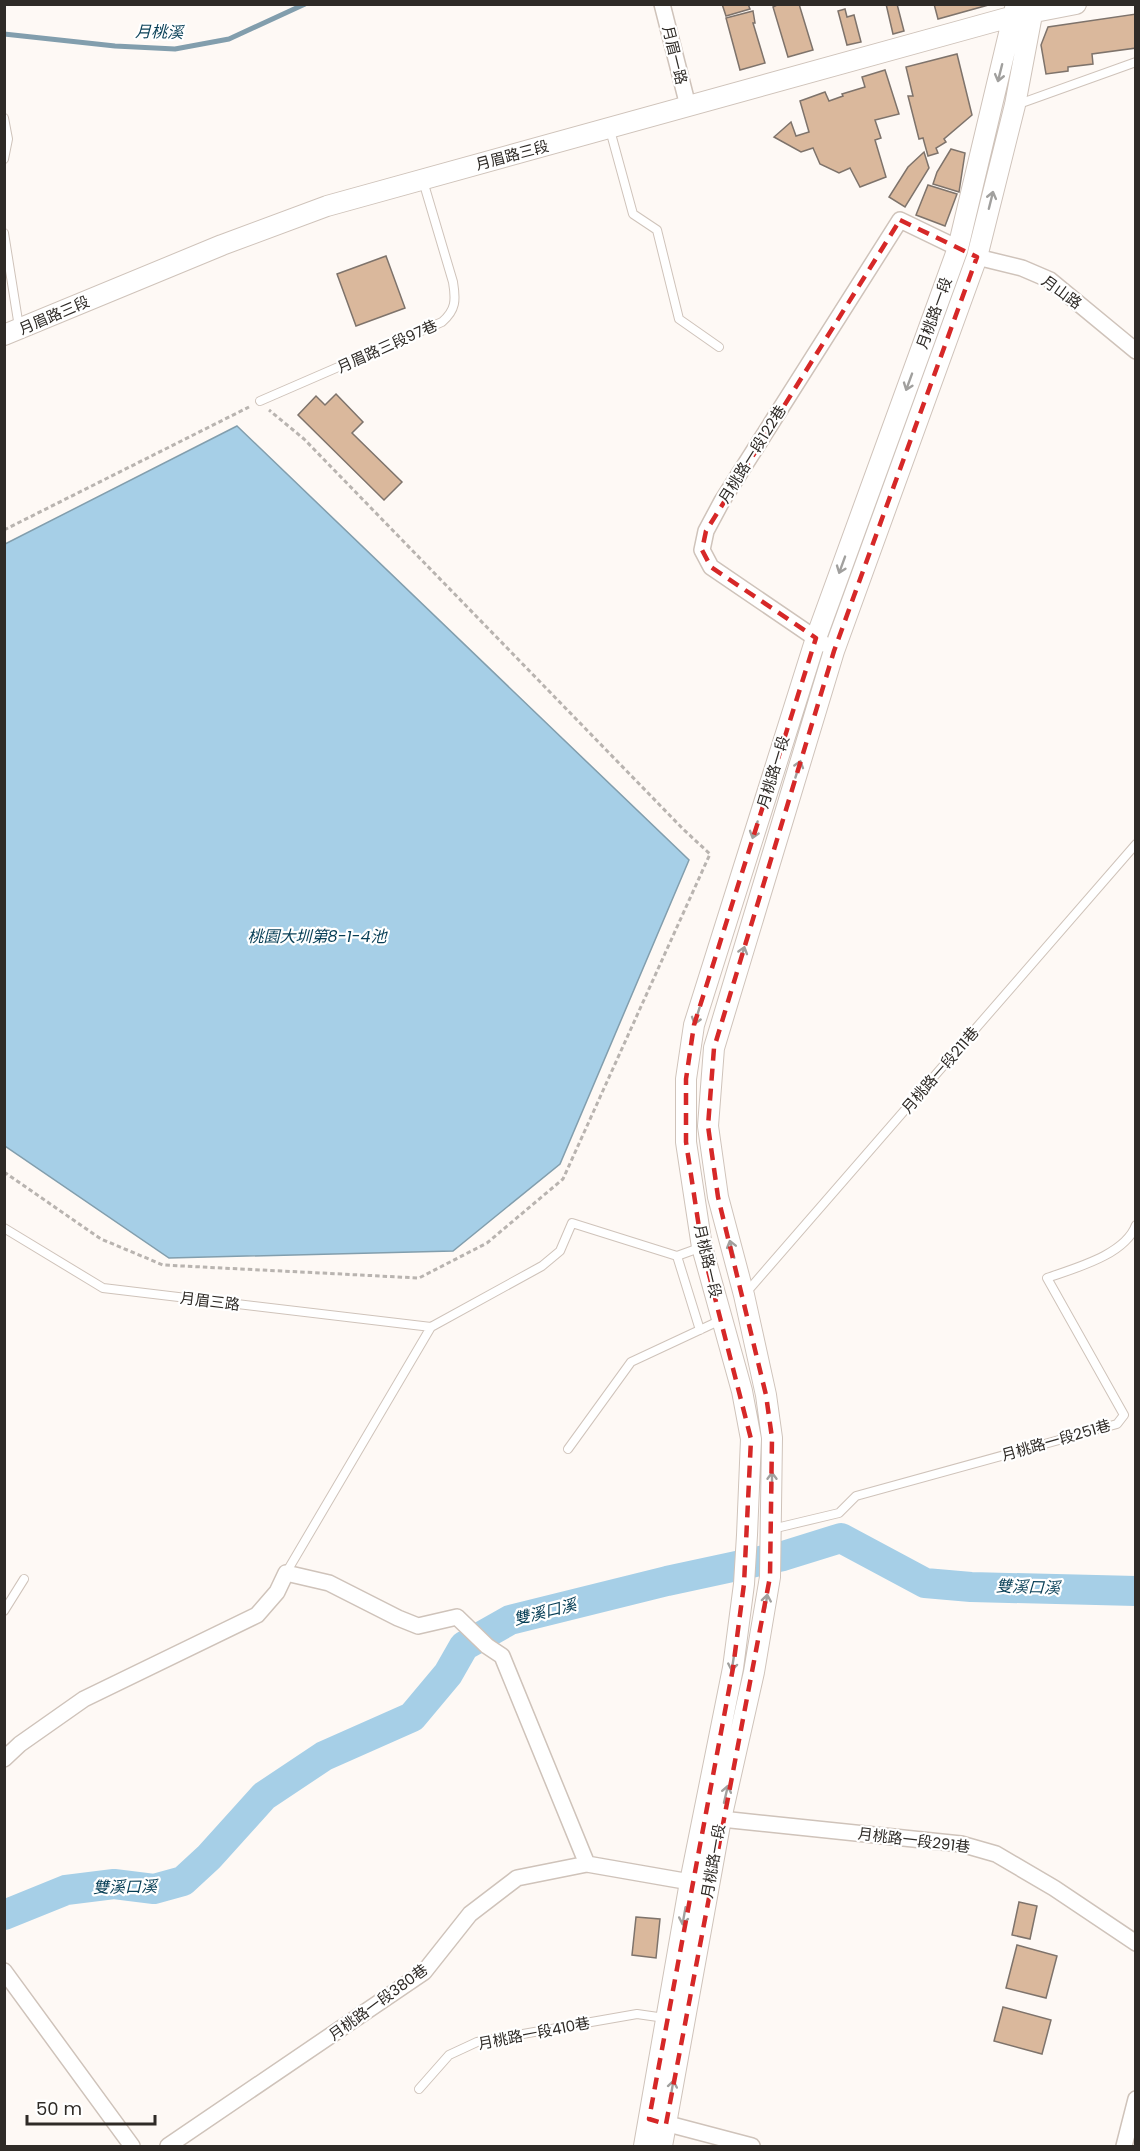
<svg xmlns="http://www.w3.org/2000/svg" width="1140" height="2151" viewBox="0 0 1140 2151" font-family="Poppins,'Noto Sans TC',sans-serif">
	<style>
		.water { fill: #a6cfe7; stroke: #829ead; stroke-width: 1.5 }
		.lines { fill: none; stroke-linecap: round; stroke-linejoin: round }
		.stream { stroke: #829ead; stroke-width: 5 }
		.river { stroke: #a6cfe7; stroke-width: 30 }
		.building { fill: #dab89c; stroke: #7e736b; stroke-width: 1.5 }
		.service-casing { stroke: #cfc3ba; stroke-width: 10 }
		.minor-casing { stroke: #cfc3ba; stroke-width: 18 }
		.tertiary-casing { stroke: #cfc3ba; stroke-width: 22 }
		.path { stroke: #b9b4b0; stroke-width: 3; stroke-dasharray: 4.5 3; stroke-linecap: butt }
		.service { stroke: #fff; stroke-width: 8 }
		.minor { stroke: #fff; stroke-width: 15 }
		.tertiary { stroke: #fff; stroke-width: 20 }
		.oneway { stroke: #a1a09e }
		.marked { fill: none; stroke: #d62828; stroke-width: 4.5; stroke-dasharray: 12 8; stroke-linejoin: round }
		.labels { text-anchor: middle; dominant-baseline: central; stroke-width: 4.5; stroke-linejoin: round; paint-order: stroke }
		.street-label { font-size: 15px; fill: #2f2b27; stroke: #fff }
		.water-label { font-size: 16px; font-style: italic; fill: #053d55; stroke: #fff }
	</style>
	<rect width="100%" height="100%" fill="#fef9f5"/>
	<!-- water -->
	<path class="water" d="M237 426 689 860 560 1164 453 1251 169 1258 5 1146V544Z"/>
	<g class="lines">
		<!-- stream -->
		<path class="stream" d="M4 34 115 46 175 49 229 39 305 4"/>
		<!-- river -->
		<path class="river" d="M4 1915 66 1890 114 1884 154 1889 183 1881 209 1857 264 1796 324 1756 412 1717 448 1674 464 1646 510 1620 667 1581 783 1556 841 1538 925 1583 971 1587 1136 1591"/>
	</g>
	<!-- building -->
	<path class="building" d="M722 4H748L750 9 726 16Z
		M779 4H799L813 50 788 57 773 7Z
		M886 4H897L904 31 893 34Z
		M934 4H992L938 19Z
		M845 9 847 17 854 15 861 42 847 45 838 11Z
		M753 11 755 23H753L765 63 740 70 726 18Z
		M1136 14V48L1092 54 1093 64 1068 67V71L1046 74 1041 45 1048 27Z
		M957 54 972 115 944 139 946 142 936 148 938 153 928 156 923 138 919 139 908 96H913L906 67Z
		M885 70 899 114 875 120 881 138 875 140 886 177 860 187 850 168 839 173 820 164 813 148 801 152 774 137 791 122 796 136 809 132 800 101 825 92 829 101 843 96 842 94 865 87 862 77Z
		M951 149 965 153 959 192 933 184 937 172Z
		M924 152 929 168 905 207 889 197 908 167Z
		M928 185 957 194 945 226 916 215Z
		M386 256 405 308 356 326 337 274Z
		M336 394 363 422 352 433 402 482 384 500 298 415 316 396 325 405Z
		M1019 1902 1037 1906 1030 1939 1012 1935Z
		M636 1917 660 1919 656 1958 632 1955Z
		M1017 1945 1057 1956 1046 1998 1006 1988Z
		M1003 2007 1051 2020 1042 2054 994 2041Z"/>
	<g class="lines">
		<!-- service casing -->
		<g class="service-casing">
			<path id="service" d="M1016 105 1136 62
				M4 118 8 139 4 159
				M610 130 633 214 657 230 679 319 719 347
				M4 233 19 327
				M260 401 442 322C456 310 456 300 453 282L423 181
				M4 1228 103 1288 431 1327 286 1573
				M677 1256 700 1330
				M745 1294 1136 844
				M431 1327 542 1266 560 1251 572 1223 677 1256 702 1247
				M568 1449 631 1362 721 1320
				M772 1529 839 1513 856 1496 1117 1424 1124 1415 1047 1278C1075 1268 1125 1255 1136 1225
				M4 1611 24 1579
				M419 2089 449 2055 477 2042 637 2014 665 2018"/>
		</g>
		<!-- minor casing -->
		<g class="minor-casing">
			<path id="minor" d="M662 4 688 106
				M977 257 1022 268 1050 280 1136 351
				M824 644 711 567 702 550 706 531 722 501 900 220 958 248
				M4 1759 20 1744 84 1699 257 1615 277 1592 286 1573 329 1583 398 1618 418 1626 457 1617 487 1646 502 1656 587 1864
				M712 1818 961 1844 996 1854 1054 1888 1136 1943
				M4 1971 132 2146
				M657 2121 752 2146
				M168 2146 424 1972 470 1914 517 1878 587 1864 690 1882
				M1124 2146 1136 2099"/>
		</g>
		<!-- tertiary casing -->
		<g class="tertiary-casing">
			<path id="tertiary" d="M4 335 222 245 327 206 1014 16 1076 4
				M644 2146 690 1882 733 1668 744 1584 747 1535 751 1439 742 1391 702 1247 686 1142V1079L694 1025 816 638 958 248 1016 4
				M662 2146 721 1819 754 1672 770 1577 772 1438 766 1395 744 1295 718 1197 708 1126 714 1048 834 651 977 257 1015 105 1034 4"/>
		</g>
		<!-- path -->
		<path class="path" d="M4 530 249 407
			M4 1172 101 1239 163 1265 419 1278 487 1243 563 1179 710 854 683 829 304 439 269 410"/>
		<!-- service -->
		<use href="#service" class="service"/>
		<!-- minor -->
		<use href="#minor" class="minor"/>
		<!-- tertiary -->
		<use href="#tertiary" class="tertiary"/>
	</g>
	<!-- one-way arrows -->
	<defs><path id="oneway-shaft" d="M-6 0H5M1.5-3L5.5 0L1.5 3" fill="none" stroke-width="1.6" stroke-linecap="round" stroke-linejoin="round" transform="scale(1.5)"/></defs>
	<g class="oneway">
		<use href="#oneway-shaft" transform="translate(1000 73) rotate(104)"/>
		<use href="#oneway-shaft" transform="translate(991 200) rotate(-76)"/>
		<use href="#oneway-shaft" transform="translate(909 382) rotate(110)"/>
		<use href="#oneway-shaft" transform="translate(842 565) rotate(110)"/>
		<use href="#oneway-shaft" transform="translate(798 769) rotate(-73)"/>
		<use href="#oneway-shaft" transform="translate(755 830) rotate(107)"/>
		<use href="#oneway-shaft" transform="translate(742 955) rotate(-73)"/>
		<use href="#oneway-shaft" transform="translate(697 1016) rotate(107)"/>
		<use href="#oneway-shaft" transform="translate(732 1249) rotate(-105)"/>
		<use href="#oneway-shaft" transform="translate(772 1481) rotate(-90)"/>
		<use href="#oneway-shaft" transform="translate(766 1603) rotate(-81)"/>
		<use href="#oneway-shaft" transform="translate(733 1662) rotate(99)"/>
		<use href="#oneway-shaft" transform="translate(726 1794) rotate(-77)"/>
		<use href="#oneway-shaft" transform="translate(684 1916) rotate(100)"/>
		<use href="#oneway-shaft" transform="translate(672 2089) rotate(-80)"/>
	</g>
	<!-- marked area -->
	<path class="marked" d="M900 220 977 257 834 651 714 1048 708 1126 718 1197 766 1395 772 1438 770 1577 666 2124 649 2119 733 1668 744 1584 751 1439 702 1247 686 1142V1079L694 1025 816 638 711 567 702 550 706 531Z"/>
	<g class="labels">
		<!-- street labels -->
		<g class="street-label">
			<text transform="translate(675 55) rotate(76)">月眉一路</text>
			<text transform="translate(512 155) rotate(-15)">月眉路三段</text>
			<text transform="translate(1062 292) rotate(36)">月山路</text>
			<text transform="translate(934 313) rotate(-70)">月桃路一段</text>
			<text transform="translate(54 315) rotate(-23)">月眉路三段</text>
			<text transform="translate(387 346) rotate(-24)">月眉路三段97巷</text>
			<text transform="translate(752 454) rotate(-58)">月桃路一段122巷</text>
			<text transform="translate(773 772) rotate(-73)">月桃路一段</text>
			<text transform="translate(940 1070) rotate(-49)">月桃路一段211巷</text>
			<text transform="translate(708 1261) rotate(77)">月桃路一段</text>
			<text transform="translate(210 1301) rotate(7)">月眉三路</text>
			<text transform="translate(1056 1440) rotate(-16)">月桃路一段251巷</text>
			<text transform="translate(914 1840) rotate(7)">月桃路一段291巷</text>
			<text transform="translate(713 1861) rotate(-80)">月桃路一段</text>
			<text transform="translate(378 2002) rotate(-36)">月桃路一段380巷</text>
			<text transform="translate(534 2033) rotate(-11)">月桃路一段410巷</text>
		</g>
		<!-- water labels -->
		<g class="water-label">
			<text transform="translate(159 32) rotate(1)">月桃溪</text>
			<text x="317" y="936">桃園大圳第8-1-4池</text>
			<text transform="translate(1028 1587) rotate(2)">雙溪口溪</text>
			<text transform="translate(545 1612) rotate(-14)">雙溪口溪</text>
			<text transform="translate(125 1887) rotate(-1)">雙溪口溪</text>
		</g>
	</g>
	<!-- border -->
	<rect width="1140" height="2151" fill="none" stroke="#2f2b27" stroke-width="12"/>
	<!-- scale -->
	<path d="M27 2115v9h128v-9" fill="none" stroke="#2f2b27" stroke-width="3"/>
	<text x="36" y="2115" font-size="18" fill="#2f2b27" stroke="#ffffff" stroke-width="4.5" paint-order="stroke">50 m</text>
</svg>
